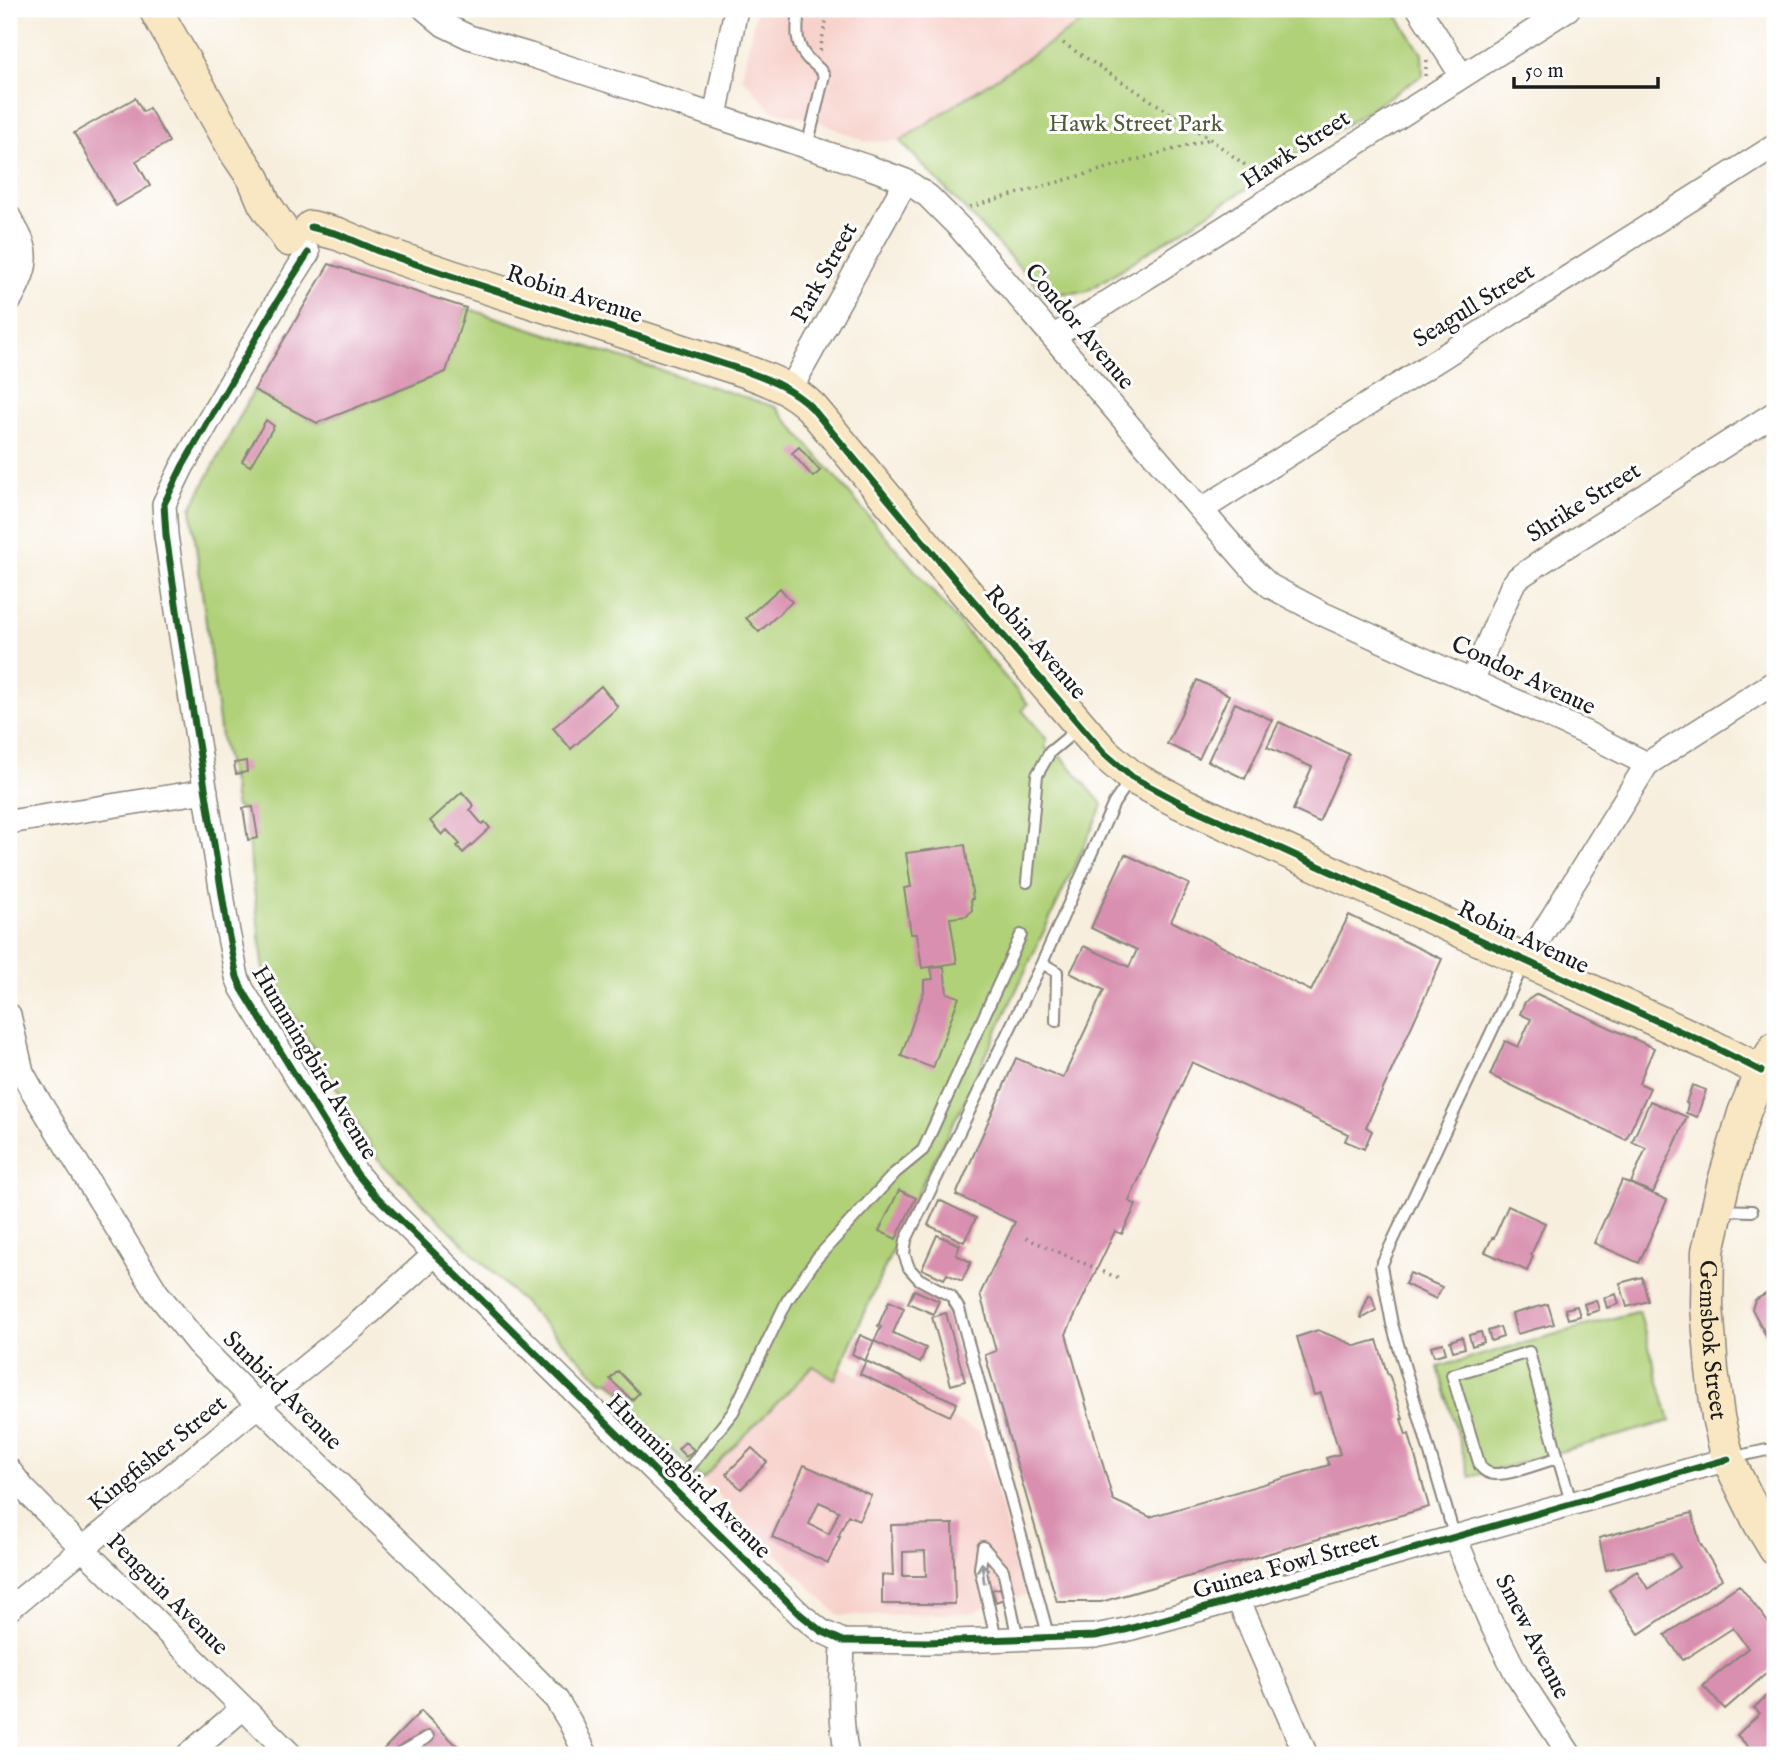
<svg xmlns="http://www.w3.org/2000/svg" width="1784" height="1764" viewBox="0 0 1784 1764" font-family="'IM FELL English',serif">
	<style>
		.built { fill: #f7d0ca }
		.green { fill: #b1d179; stroke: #66764a; stroke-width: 2 }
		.building { fill: #d98faf; fill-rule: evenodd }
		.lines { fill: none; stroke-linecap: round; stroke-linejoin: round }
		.lane-casing { stroke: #8a857c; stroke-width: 14 }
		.street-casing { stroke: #8a857c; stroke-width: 26 }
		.secondary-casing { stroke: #8a857c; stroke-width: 35 }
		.path { stroke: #8a857c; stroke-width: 3.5; stroke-dasharray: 2 5; stroke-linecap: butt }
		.lane { stroke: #fff; stroke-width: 10 }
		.street { stroke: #fff; stroke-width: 23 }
		.secondary { stroke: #f9e7c3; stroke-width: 32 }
		.cycleway-casing { stroke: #fff; stroke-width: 11 }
		.cycleway { stroke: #1b5e20; stroke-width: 7 }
		.oneway { stroke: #999 }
		.labels { text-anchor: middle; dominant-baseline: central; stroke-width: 6; stroke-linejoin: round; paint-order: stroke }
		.park-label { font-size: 24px; fill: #505b3d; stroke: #fff }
		.street-label { font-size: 24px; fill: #1c1c1c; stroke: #fff }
	</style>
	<rect width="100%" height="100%" fill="#fff"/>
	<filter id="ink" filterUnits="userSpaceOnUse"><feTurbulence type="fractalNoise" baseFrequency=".0143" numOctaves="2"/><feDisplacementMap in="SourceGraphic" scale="14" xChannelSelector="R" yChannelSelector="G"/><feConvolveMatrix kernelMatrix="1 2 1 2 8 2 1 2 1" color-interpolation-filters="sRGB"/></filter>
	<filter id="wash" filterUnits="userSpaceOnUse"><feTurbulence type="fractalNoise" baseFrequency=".00686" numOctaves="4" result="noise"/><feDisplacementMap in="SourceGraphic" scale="28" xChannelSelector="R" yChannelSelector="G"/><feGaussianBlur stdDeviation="1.57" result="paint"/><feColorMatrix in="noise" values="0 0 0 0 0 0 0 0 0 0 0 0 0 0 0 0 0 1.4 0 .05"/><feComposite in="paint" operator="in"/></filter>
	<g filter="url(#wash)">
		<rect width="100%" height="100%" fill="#f7eedd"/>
		<!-- built -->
		<path class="built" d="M756 9H1102L900 141 866 142 813 119 772 111 742 77Z
			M813 1366 835 1379 841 1367 980 1432 1026 1595 989 1604 973 1613 839 1616 702 1479Z"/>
		<!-- green -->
		<path class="green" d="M1102 9H1393L1422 54 1423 75 1086 292 1045 294 900 141Z
			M466 308 776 407 1028 704 1022 710 1047 739 1045 747 1055 757H1062L1103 805 962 1106 926 1175 835 1379 813 1366 702 1479 629 1408 631 1402 610 1381H602L378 1159 295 1017 264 971 248 840 243 809 236 807 233 793 234 791 221 737 191 508 254 390 318 423 445 372Z
			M1639 1311 1670 1421 1470 1477 1438 1367Z"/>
		<g id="blocks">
			<!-- building -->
			<path class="building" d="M135 98 143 112 149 108 169 142 136 161 150 186 116 206 74 133Z
				M329 264 466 308 446 372 317 423 254 390Z
				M266 420 274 426 250 466 242 461Z
				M799 447 820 471 813 477 792 453Z
				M780 588 792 602 759 632 746 618Z
				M1197 680 1229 695 1199 759 1167 744Z
				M601 686 618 707 571 749 553 728Z
				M1235 703 1272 720 1245 779 1208 761Z
				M1279 722 1349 754 1319 822 1293 810 1312 767 1267 747Z
				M246 761 247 772 236 774 234 763Z
				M462 792 474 806 470 810 482 824 485 822 490 828 463 853 457 846 460 844 447 830 442 835 430 821Z
				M253 807 258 838 248 840 243 808Z
				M965 845 973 899H971L972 910 967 916 950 918 957 963 922 968 917 934H911L904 888 911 887 906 853Z
				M1125 854 1189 884 1171 921 1311 991 1349 915 1442 959 1366 1127 1372 1131 1364 1149 1345 1141 1348 1134 1192 1062 1129 1201 1136 1205 1122 1234 1115 1231 1066 1334 1113 1500 1150 1517 1329 1465 1326 1458 1340 1454 1321 1393 1314 1395 1297 1337 1318 1330 1356 1346 1377 1340 1387 1373 1390 1377 1403 1419H1401L1406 1435 1409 1434 1429 1507 1101 1602H1057L985 1355 996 1351 980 1294 1015 1222 956 1195 1016 1058 1063 1078 1104 990 1070 973 1084 946 1129 967 1137 950 1091 928Z
				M944 967 947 993 959 997 933 1068 901 1056 924 991V980L933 979 931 968Z
				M1537 994 1654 1048 1639 1083 1650 1088 1626 1140 1490 1075 1505 1041 1518 1047 1531 1019 1520 1014 1525 1002Z
				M1692 1085 1706 1090 1697 1117 1686 1113 1688 1104 1686 1103Z
				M1650 1101 1687 1117 1653 1193 1631 1183 1646 1148 1632 1142Z
				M1622 1180 1667 1200 1639 1263 1594 1243Z
				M899 1190 916 1198 896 1239 879 1231Z
				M939 1200 976 1218 964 1242 928 1225Z
				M1508 1206 1545 1223 1531 1255 1533 1256 1527 1271 1485 1252 1492 1238H1494Z
				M937 1235 960 1245 956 1255 971 1262 962 1281 947 1274 944 1279 922 1269Z
				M1410 1273 1442 1287 1436 1299 1405 1284Z
				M1642 1277 1648 1301 1627 1307 1620 1283Z
				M1775 1289V1353L1752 1309 1755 1300Z
				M914 1290 939 1301 933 1314 908 1303Z
				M1616 1294 1619 1304 1607 1308 1604 1298Z
				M1369 1295 1372 1297 1376 1310 1362 1318 1360 1317Z
				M1596 1300 1599 1310 1587 1314 1584 1304Z
				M889 1301 904 1308 893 1333 926 1348 920 1363 874 1341 881 1327 878 1326Z
				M1548 1304 1554 1324 1517 1334 1512 1314Z
				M1577 1306 1580 1316 1568 1319 1565 1309Z
				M946 1313 965 1381 951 1385 932 1317Z
				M1500 1327 1503 1337 1491 1341 1488 1331Z
				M1481 1332 1484 1342 1472 1346 1469 1335Z
				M860 1335 874 1341 865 1361 852 1354Z
				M1462 1337 1465 1348 1453 1351 1450 1341Z
				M1443 1343 1446 1353 1434 1356 1431 1346Z
				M866 1361 957 1403 950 1416 860 1374Z
				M618 1371 639 1393 632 1400 610 1379Z
				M685 1442 694 1450 686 1457 678 1449Z
				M752 1448 767 1462 741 1489 726 1474Z
				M804 1465 871 1495 859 1520 848 1515 838 1537H840L828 1563 772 1537ZM819 1502 839 1511 829 1534 809 1524Z
				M1692 1513 1700 1543 1722 1579 1639 1634 1609 1590 1637 1571 1648 1589 1680 1567 1671 1554 1606 1570 1599 1538Z
				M953 1524 955 1604H882V1575L893 1576 891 1525ZM925 1551 926 1576H903V1552Z
				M1739 1585 1775 1631V1666L1725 1709 1703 1686 1748 1648 1733 1628 1683 1660 1665 1635Z
				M1000 1588 1004 1599 996 1602 992 1590Z
				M1768 1694 1775 1702V1755H1756L1737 1735 1760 1713 1754 1708Z
				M421 1711 467 1755H378Z"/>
		</g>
	</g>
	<g filter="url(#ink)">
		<use href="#blocks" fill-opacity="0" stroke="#8a857c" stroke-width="2"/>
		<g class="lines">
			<!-- lane casing -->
			<g class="lane-casing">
				<path id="lane" d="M799 9C797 27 794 44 808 59 814 64 820 68 824 75L807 147
					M1027 882 1037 775 1050 752 1079 728
					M1042 963 906 1240 904 1254 909 1268 919 1279 951 1296 959 1309 1049 1638
					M1056 1021 1057 972 1042 963 1114 803 1130 780
					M1719 1210 1752 1211
					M1558 1458C1542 1462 1511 1475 1495 1474 1488 1474 1484 1471 1480 1466L1452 1375 1529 1352 1558 1458 1572 1505
					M1730 1458 1767 1450 1775 1449
					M673 1488 733 1412 787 1301 817 1258 895 1173 923 1150 1021 935
					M1455 1538 1392 1324 1381 1266 1524 963
					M996 1639 980 1568 983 1547 1003 1570 1018 1639
					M397 1755 428 1737"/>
			</g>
			<!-- street casing -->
			<g class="street-casing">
				<path id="street" d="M425 9 444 25 469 37 530 55 616 83 871 168 906 181 928 196 960 228 1201 510 1256 573 1270 586 1323 614 1586 733 1647 764
					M1419 9 1462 76
					M715 116 736 9
					M9 217C14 227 22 237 24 248 29 266 17 287 9 302
					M308 253 277 302 182 467 164 504 166 535 179 624 228 932 237 977 242 989 338 1145 357 1174 372 1192 801 1615 821 1631 843 1641 927 1642 1095 1636 1125 1630 1238 1599 1728 1459
					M1053 337 1568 9
					M790 390 906 181
					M1201 510 1775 146
					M1472 681 1512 586 1518 578 1543 561 1775 413
					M9 822 206 791
					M1526 960 1647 764 1775 682
					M9 1015 22 1072 32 1090 157 1293 198 1344 258 1405 461 1603 556 1699 570 1722 586 1755
					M9 1470 23 1488 83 1549 291 1755
					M1455 1538 1490 1621 1516 1673 1570 1755
					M1238 1599 1306 1755
					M9 1609 354 1327 434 1255
					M843 1641C842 1680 839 1717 847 1755
					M188 1755 243 1708"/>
			</g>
			<!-- secondary casing -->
			<g class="secondary-casing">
				<g id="secondary">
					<path d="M155 9 237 154 254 179 264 203 289 240"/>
					<path d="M311 227 338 234 378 251 451 276 745 371C770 380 793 389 812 408L946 569 1104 753 1132 777 1181 803 1712 1046 1761 1071"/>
					<path id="s1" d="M1775 1048 1761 1071 1744 1113 1723 1185 1708 1251 1707 1306 1712 1370 1718 1417 1728 1459 1760 1524 1775 1549"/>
				</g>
			</g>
			<!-- path -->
			<path class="path" d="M1063 43 1210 139 1264 179
				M820 51 828 9
				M1425 76 1427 59
				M970 207 1210 139
				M1026 1238 1118 1278"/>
			<!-- lane -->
			<use href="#lane" class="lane"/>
			<!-- street -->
			<use href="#street" class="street"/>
			<!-- secondary -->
			<use href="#secondary" class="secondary"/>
			<!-- cycleway casing -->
			<g class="cycleway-casing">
				<path id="cycleway" d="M311 227 338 234 378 251 451 276 745 371C770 380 793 389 812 408L946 569 1104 753 1132 777 1181 803 1712 1046 1761 1071
					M308 253 277 302 182 467 164 504 166 535 179 624 228 932 237 977 242 989 338 1145 357 1174 372 1192 801 1615 821 1631 843 1641 927 1642 1095 1636 1125 1630 1238 1599 1728 1459"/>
			</g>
			<!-- cycleway -->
			<use href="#cycleway" class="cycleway"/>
		</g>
		<!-- one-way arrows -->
		<defs><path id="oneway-shaft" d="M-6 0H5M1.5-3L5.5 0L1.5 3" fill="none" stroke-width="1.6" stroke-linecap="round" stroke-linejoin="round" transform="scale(1.75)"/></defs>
		<use class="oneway" href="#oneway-shaft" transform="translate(983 1573) rotate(-97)"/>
	</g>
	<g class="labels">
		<!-- park labels -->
		<g class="park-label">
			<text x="1136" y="124">Hawk Street Park</text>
		</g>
		<!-- street labels -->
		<g class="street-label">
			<text transform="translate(1296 150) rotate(-33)">Hawk Street</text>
			<text transform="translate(825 273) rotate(-61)">Park Street</text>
			<text transform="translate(574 295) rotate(18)">Robin Avenue</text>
			<text transform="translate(1474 306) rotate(-32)">Seagull Street</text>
			<text transform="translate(1079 327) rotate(50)">Condor Avenue</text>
			<text transform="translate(1584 503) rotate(-32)">Shrike Street</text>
			<text transform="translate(1035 643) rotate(49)">Robin Avenue</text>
			<text transform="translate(1523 676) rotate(25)">Condor Avenue</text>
			<text transform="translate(1523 938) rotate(25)">Robin Avenue</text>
			<text transform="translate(314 1063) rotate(59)">Hummingbird Avenue</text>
			<text stroke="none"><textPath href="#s1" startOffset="304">Gemsbok Street</textPath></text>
			<text transform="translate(282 1391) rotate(45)">Sunbird Avenue</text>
			<text transform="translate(158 1454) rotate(-39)">Kingfisher Street</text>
			<text transform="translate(688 1477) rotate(45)">Hummingbird Avenue</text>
			<text transform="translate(1286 1566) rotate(-16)">Guinea Fowl Street</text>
			<text transform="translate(167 1595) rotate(45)">Penguin Avenue</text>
			<text transform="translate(1532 1637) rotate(63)">Smew Avenue</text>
		</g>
	</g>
	<!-- margin -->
	<rect width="1784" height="1764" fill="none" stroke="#fff" stroke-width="35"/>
	<!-- scale -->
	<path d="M1514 77v10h144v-10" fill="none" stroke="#1c1c1c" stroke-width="3.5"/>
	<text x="1525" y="77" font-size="21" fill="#1c1c1c" stroke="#ffffff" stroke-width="5" paint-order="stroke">50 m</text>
</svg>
